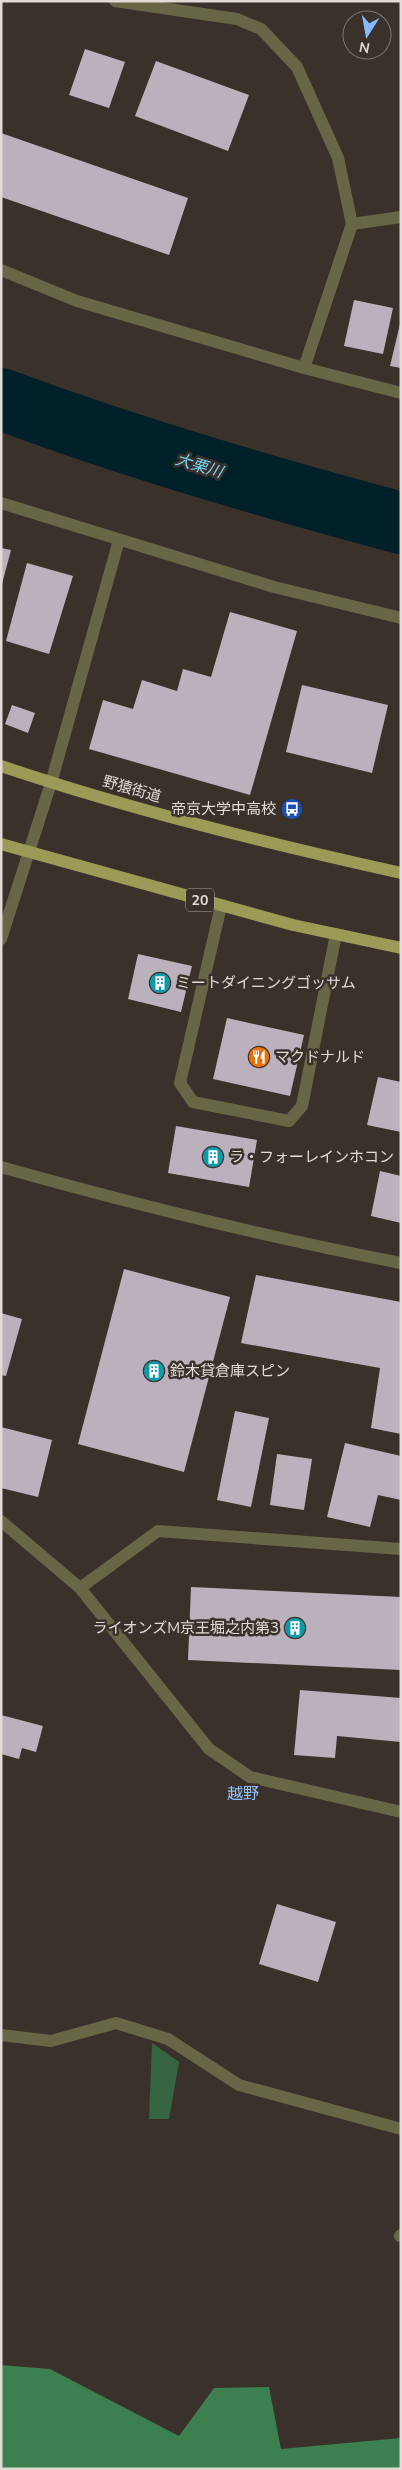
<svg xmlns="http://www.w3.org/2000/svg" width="402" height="2470" viewBox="0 0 402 2470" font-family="'Nunito Sans','Noto Sans JP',sans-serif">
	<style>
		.green { fill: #366542 }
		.forest { fill: #3b804e }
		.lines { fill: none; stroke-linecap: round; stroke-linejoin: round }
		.river { stroke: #00202a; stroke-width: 62 }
		.building { fill: #bbb1bc }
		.minor { stroke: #676748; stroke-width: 12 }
		.major { stroke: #9b9a57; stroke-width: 12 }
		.labels { text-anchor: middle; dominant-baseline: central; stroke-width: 5; stroke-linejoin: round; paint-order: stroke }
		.shield { fill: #3b312b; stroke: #afa7a3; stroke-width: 1 }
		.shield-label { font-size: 14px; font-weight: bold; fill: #e1dad6 }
		.street-label { font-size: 15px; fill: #e1dad6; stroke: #3b312b }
		.poi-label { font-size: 15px; fill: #e1dad6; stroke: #3b312b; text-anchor: start }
		.water-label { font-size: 16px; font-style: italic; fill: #72d9fc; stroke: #3b312b }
		.neighbourhood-label { font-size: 16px; fill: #91c2fe; stroke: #3b312b }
	</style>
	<rect width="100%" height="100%" fill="#3b312b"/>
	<!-- green -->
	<path class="green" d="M152 2043 179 2062 169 2119H149Z"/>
	<!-- forest -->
	<path class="forest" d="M1 2365 50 2369 179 2436 214 2388 269 2387 281 2449 401 2438V2469H1Z"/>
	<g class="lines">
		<!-- river -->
		<path class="river" d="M1 399C132 448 266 487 401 523"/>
	</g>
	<!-- building -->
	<path class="building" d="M85 49 125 62 109 108 69 95Z
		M156 61 249 95 228 151 135 116Z
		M1 133 188 198 169 255 1 197Z
		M354 300 393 308 383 354 344 346Z
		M400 324H401V368L390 366Z
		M1 548 11 550 2 584H1Z
		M27 563 73 576 49 654 6 641Z
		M230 612 297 631 250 795 89 749 103 700 133 709 142 680 177 691 183 669 211 677Z
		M302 685 388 705 372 773 286 752Z
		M12 705 35 713 28 733 5 724Z
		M138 954 192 966 181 1012 128 999Z
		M227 1018 304 1035 290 1096 213 1079Z
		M378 1077 401 1082V1132L367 1125Z
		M176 1126 257 1140 249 1187 168 1173Z
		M380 1171 401 1176V1223L371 1216Z
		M124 1269 230 1297 184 1472 78 1444Z
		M256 1275 401 1302V1434L371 1428 380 1368 241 1343Z
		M1 1313 22 1319 6 1376 1 1375Z
		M235 1411 269 1418 251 1507 217 1500Z
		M1 1427 52 1440 38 1497 1 1488Z
		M345 1443 401 1456V1500L378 1495 370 1527 327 1517Z
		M277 1454 312 1459 304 1510 270 1505Z
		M191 1587 401 1597V1670L188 1660Z
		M300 1690 401 1698V1742L337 1736 335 1758 294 1755Z
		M1 1715 43 1726 36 1752 22 1748 19 1759 1 1754Z
		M277 1904 336 1922 318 1982 259 1964Z"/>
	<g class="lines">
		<!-- minor -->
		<path class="minor" d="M115 1 237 19 261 29 297 67 338 158 352 224
			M1 270 77 301 304 368 401 393
			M304 368 352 224 401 217
			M1 503 274 587 401 618
			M221 906 180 1083 193 1102 289 1121 302 1106 336 934
			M1 939 51 783 119 540
			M1 1167C133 1204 266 1237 401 1263
			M1 1521 80 1588 209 1749 250 1777 401 1812
			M80 1588 158 1531 401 1549
			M1 2035 51 2041 116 2023 168 2039 239 2085 401 2129
			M400 2236 401 2235"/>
		<!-- major -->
		<path class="major" d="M1 766C132 810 266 843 401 873
			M1 844 293 925 401 948"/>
	</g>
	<!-- icons -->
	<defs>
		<g id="bus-disc" transform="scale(1.125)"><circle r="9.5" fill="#1a4fb4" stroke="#3b312b"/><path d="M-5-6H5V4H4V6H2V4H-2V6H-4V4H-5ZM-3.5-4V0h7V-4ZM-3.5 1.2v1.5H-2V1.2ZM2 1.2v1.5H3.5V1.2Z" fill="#fff"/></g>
		<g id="building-disc" transform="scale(1.125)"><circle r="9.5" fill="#0f9aa8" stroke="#3b312b"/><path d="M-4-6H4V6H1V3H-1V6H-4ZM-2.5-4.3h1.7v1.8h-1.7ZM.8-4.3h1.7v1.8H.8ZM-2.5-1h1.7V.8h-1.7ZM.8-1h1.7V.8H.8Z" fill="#fff"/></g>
		<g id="restaurant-disc" transform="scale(1.125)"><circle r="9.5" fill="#e8710a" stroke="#3b312b"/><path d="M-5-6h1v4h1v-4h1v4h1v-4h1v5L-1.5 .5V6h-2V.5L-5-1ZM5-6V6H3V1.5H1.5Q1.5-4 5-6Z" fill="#fff"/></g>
	</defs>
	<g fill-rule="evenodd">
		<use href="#bus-disc" x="292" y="809"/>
		<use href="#building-disc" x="160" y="983"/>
		<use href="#restaurant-disc" x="259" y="1057"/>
		<use href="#building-disc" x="213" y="1157"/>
		<use href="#building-disc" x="154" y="1371"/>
		<use href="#building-disc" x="295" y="1628"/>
	</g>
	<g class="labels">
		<!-- shield labels -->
		<rect class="shield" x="186" y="888.5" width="28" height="23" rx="4"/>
		<g class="shield-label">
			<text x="200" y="900">20</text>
		</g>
		<!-- street labels -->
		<g class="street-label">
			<text transform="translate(132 789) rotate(16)">野猿街道</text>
		</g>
		<!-- poi labels -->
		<g class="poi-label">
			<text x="276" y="809" text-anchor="end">帝京大学中高校</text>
			<text x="176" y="983">ミートダイニングゴッサム</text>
			<text x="275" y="1057">マクドナルド</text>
			<text x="229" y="1157">ラ・フォーレインホコン</text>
			<text x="170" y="1371">鈴木貸倉庫スピン</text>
			<text x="279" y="1628" text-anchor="end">ライオンズM京王堀之内第3</text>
		</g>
		<!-- water labels -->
		<g class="water-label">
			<text transform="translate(199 466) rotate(17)">大栗川</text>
		</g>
		<!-- neighbourhood labels -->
		<g class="neighbourhood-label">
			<text x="243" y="1794">越野</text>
		</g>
	</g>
	<!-- border -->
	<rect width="402" height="2470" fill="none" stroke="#e1dad6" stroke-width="5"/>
	<!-- north arrow -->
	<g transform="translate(367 35) rotate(191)"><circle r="24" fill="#3b312b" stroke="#7d756f"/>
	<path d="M0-4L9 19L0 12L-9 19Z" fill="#86bbfb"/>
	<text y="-8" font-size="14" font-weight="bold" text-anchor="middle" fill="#e1dad6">N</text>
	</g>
</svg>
